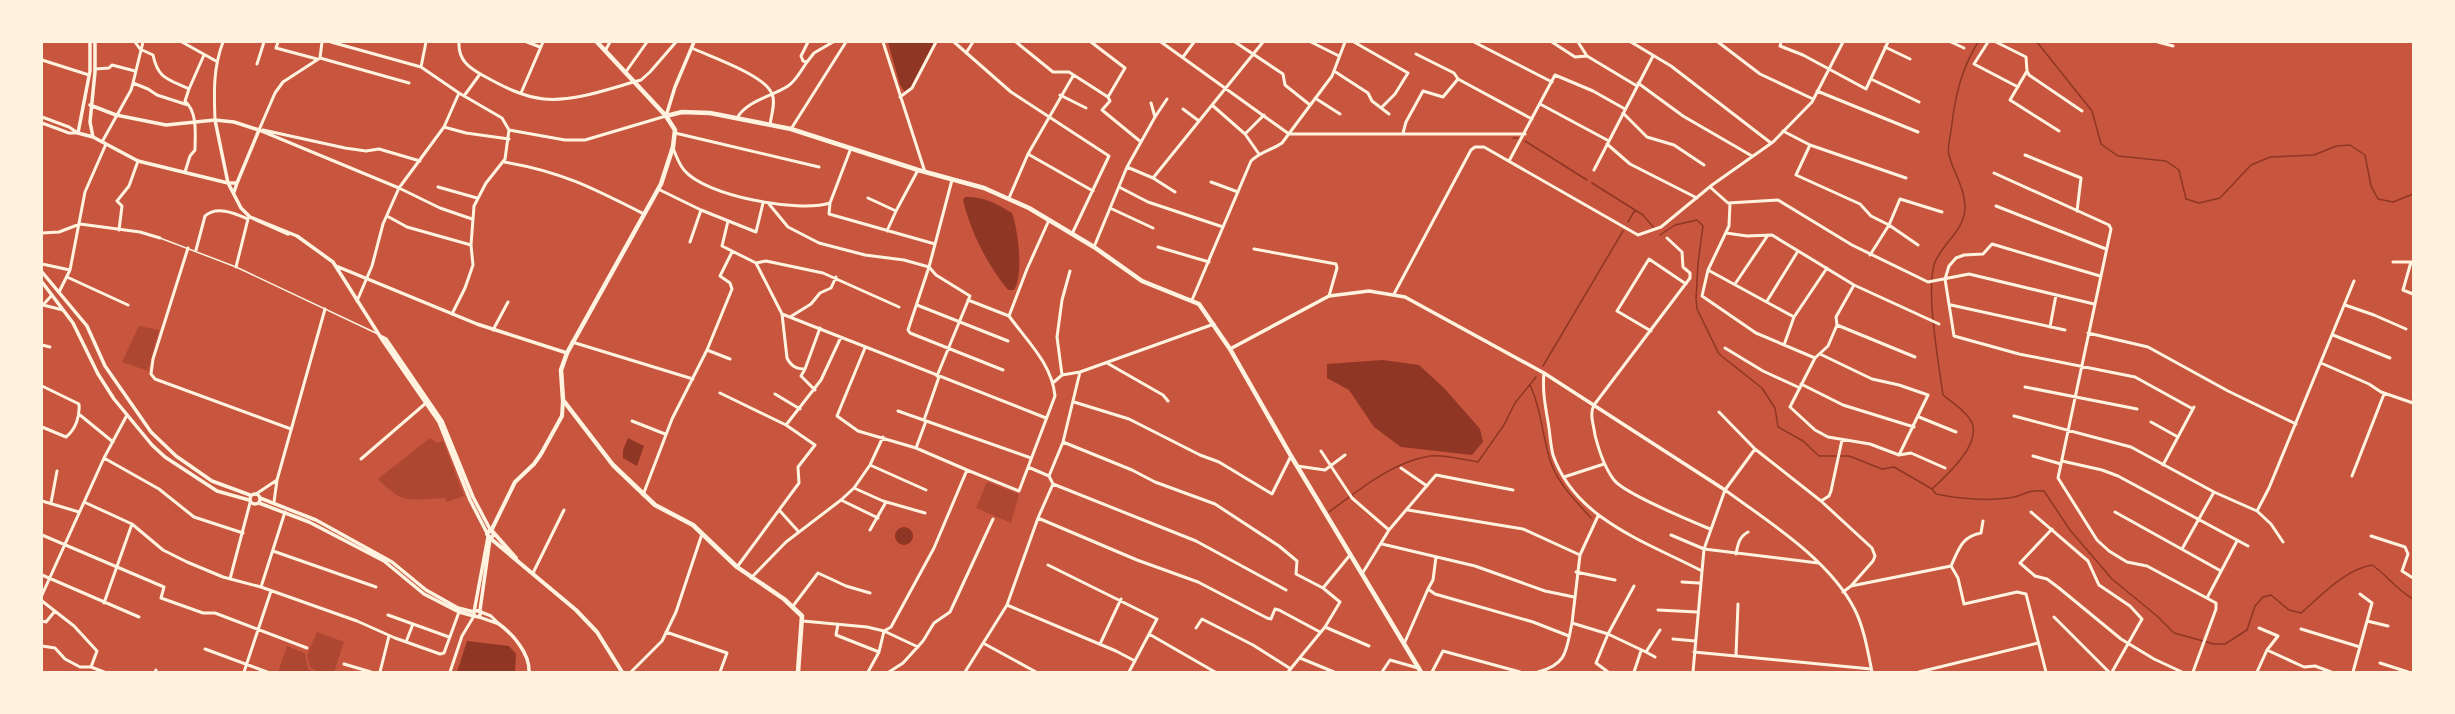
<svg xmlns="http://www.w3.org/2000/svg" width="2455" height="714" viewBox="0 0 2455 714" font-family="'PT Sans Narrow',sans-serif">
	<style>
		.green { fill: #ae4732 }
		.water { fill: #8f3625 }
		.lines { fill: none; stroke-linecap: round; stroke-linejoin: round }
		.stream { stroke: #8f3625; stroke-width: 1.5 }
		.service { stroke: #fff3e0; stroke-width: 1.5 }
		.minor { stroke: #fff3e0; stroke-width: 3 }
		.tertiary { stroke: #fff3e0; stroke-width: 3.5 }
		.secondary { stroke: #fff3e0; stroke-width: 4 }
		.primary { stroke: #fff3e0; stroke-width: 4.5 }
		.trunk { stroke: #fff3e0; stroke-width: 4.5 }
	</style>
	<rect width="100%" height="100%" fill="#c8553d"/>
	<!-- green -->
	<path class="green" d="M139 326 159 330 148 371 122 362Z
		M430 438 437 443 443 441 464 496 447 502 445 498C410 499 404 506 378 479Z
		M987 482 1019 494 1011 523 976 508Z
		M317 632 344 642 334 672H318L310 667 307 655Z
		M287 646 305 653 308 669 313 672H278Z"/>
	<!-- water -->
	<path class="water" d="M888 42H935L910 89 905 92 900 85Z
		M965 197C982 196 998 204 1012 213 1018 230 1024 274 1014 290H1008C987 264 971 233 963 200Z
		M1383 360 1419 365 1445 389 1480 429 1483 442 1472 455 1401 447 1374 427 1349 390 1327 378V364Z
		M628 438 644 446 637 466 623 458V450Z
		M895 536a9 9 0 1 1 18 0a9 9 0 1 1-18 0Z
		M467 641 509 646 516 654 515 672H457Z"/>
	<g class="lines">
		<!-- stream -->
		<path class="stream" d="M2037 42 2092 111 2101 144 2118 156 2166 161 2179 170 2186 199 2199 203 2220 198 2251 165 2270 157 2314 155 2336 146 2350 145 2365 155 2371 186 2378 199 2393 202 2413 194
			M1513 138H1518
			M1525 141 1587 180
			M1592 183 1643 215 1654 228
			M1628 222 1635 210
			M1660 235 1675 225 1697 220 1703 226 1698 263 1696 299 1697 309 1719 354 1762 388 1775 408 1778 427 1803 441 1819 456H1849L1882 469 1894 467 1932 489 1936 494C1960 499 1985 501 2009 498 2025 496 2026 489 2044 491L2070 530 2112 579 2157 616 2174 633 2214 644H2225L2247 630 2255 606 2263 597 2271 595 2289 610 2301 613C2322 595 2344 570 2372 565 2387 575 2397 590 2413 599
			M1543 366 1623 231
			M1530 385C1542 410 1542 437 1551 463 1559 485 1576 501 1591 518
			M1932 489C1946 476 1981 445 1972 423 1967 412 1953 403 1943 395 1939 366 1925 288 1935 262 1943 243 1965 230 1965 207 1965 188 1953 172 1949 155 1947 148 1950 138 1951 131 1955 97 1960 72 1978 42
			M1329 512C1359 490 1392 462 1430 456 1445 454 1464 460 1478 462L1504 425 1515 403 1536 377"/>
		<!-- service -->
		<path class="service" d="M160 238 236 267 378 334"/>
		<!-- minor -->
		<path class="minor" d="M135 42 140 49 153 55C158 79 168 79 189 89L185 101C198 113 195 134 195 150L190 156 185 172
			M143 42 133 83 148 89 157 95 188 105
			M182 42 216 61
			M278 42 276 48 317 59
			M331 42 421 67 459 93 502 118 509 130 505 159 486 183 474 206 471 245 473 265 465 288 452 314
			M459 42C458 60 469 68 484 76 502 86 523 97 544 99 575 102 611 88 641 80L650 72 676 42
			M527 42 540 47
			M808 42 801 56 803 61 807 62 814 53 833 42
			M883 42 925 172
			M954 42 1011 92 1109 156 1072 234
			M1016 42 1053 72H1069L1108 97 1110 101 1102 110 1141 142
			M1091 42 1125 68 1108 97
			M1161 42 1289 134H1525
			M1235 42 1283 74 1285 85 1310 105
			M1311 42 1339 56
			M1354 42 1408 73 1395 94 1381 108
			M1474 42 1552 82
			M1552 42 1575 57 1587 56
			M1578 42 1587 56 1637 86
			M1631 42 1671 66 1771 143
			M1718 42 1760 74 1813 99
			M1781 42 1780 46 1803 55 1866 89 1888 42
			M1951 42 1964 48
			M1988 42 1974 64 2018 87
			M1996 42 2026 57 2027 71 2029 75 2082 111
			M2158 42 2173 46
			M1885 47 1910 59
			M692 48C711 57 765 75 772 94 776 102 771 116 770 125
			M605 51 610 42
			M966 53 973 42
			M1416 54 1454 73 1458 79 1532 119
			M1183 57 1194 42
			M320 58 409 83
			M42 60 89 75
			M257 64 264 42
			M421 67 426 42
			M95 69 109 68 112 65 135 71
			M1334 71 1368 93 1372 101 1389 114
			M2027 71 2010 100 2059 131
			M625 73 647 42
			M1871 79 1919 102
			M1638 83 1683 116 1752 156
			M189 89 204 55
			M1817 91 1918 132
			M521 93 543 42
			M1060 95 1086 108
			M464 96 480 74
			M900 97 912 88 936 42
			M1315 98 1340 114
			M1540 104 1609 141
			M1212 105 1245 134 1264 115
			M1183 109 1199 121
			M1623 113 1647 137 1674 145 1704 165
			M42 117 69 127 78 133
			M1155 117 1167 99
			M737 118C748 100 771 97 788 86 796 81 802 69 807 62
			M215 120C214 92 213 68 223 42
			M42 123 69 133H78
			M444 127 466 133 509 139
			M791 129 846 42
			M259 130 399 188 440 208 472 219
			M259 130 275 93 283 82 320 58 322 42
			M263 130 345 148 366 151 379 149 420 161
			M509 130 565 140H585L666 116
			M1783 131 1810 145 1906 178
			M675 133 819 167
			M1403 133 1406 122 1423 91 1443 97 1458 79
			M1245 134 1259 154
			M102 142 131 90 133 83
			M1607 144 1630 164 1697 198
			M1810 145 1796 175 1860 204 1871 216 1889 225 1918 245
			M673 148C676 156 679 164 684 170 705 196 799 213 830 203
			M851 148 830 203 829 214 935 244
			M1028 154 1093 191
			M2025 155 2081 178 2077 211
			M1509 161 1555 75 1593 91 1625 109
			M504 162C560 171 593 188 644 214
			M1127 167 1155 117 1151 103
			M1594 170 1653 56
			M1994 173 2109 225 2111 229 2058 478 2097 540 2109 551 2127 562 2147 566 2216 603V609L2193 672
			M1153 178 1175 192
			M952 180 929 267 908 330 910 333 1003 370
			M1211 182 1238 192
			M438 187 477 198
			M1119 187 1148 202 1223 227
			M1710 187 1728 203 1778 200 1852 245 1928 282 1969 274 2094 304
			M658 189 701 210 756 232 763 203
			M868 198 896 211 887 231
			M1009 198 1028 154 1073 76
			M1730 203 1729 226 1708 270 1702 296 1756 333 1815 358
			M769 204 788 227 819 243 865 255 904 260 929 267 936 275 970 296 937 376
			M1996 206 2106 249
			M1110 208 1153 228
			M896 211 918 170
			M387 216 407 227 471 245
			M728 221 722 246 756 263 782 314 787 358C791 366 796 369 805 369L820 328
			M119 230 122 206 117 201 129 186 138 161
			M42 233 59 232 80 224 140 232 160 238
			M1726 233 1747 236 1772 235 1854 285 1939 324
			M1667 238 1682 252 1683 267 1690 273V278L1594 405C1589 414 1594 426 1595 435 1599 451 1604 467 1614 480 1625 494 1691 521 1710 529
			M690 242 701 210
			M1094 247 1127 167 1153 178 1263 42
			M1158 247 1209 262
			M188 248 153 359 151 374 155 379 291 429
			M1254 249 1336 264 1337 268 1329 296
			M196 250 205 216C217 205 236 214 248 219
			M1870 255 1889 225 1900 199 1942 212
			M2393 262H2413
			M2411 262 2403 290 2413 294
			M756 263 766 261 823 273 899 307
			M42 264 70 270
			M236 267 248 219
			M1708 270 1794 317
			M2100 276 1992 244 1983 254 1964 255 1956 258 1949 266 1945 279 1954 336 2019 354 2135 377 2193 409
			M67 277 128 305
			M1735 284 1768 235
			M1854 285 1836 317 1837 325 1915 357
			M59 292 70 270 85 192 106 144
			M1394 294 1471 150 1475 147H1484L1638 235 1661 227 1712 185 1773 142 1812 102 1843 42
			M968 300 1009 316
			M1192 300 1251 161C1260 152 1272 150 1282 143L1332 76 1345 42
			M357 301 372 266 383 224 399 188 444 127 459 93
			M1767 301 1798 251
			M43 305 63 310
			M43 305 52 295
			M917 305 1008 341
			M1951 305 2065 330
			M2345 305 2374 315 2406 329
			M782 314 1046 418
			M790 317 811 304 820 293 831 288 836 277
			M1837 325 1828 346 1815 358 1790 407 1815 430 1828 437 1870 444 1899 455 1911 453 1945 468
			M2050 327 2056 295
			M493 330 508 302
			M1651 331 1617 311 1649 259 1686 284
			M2088 333 2148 347 2228 391 2296 424
			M2333 335 2390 358
			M572 342 693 379
			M42 345 50 347
			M1784 345 1794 317 1827 268
			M865 348 837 416 858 431 916 448 967 470
			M1725 348 1763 371 1800 388
			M707 350 730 359
			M1820 354 1872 379 1899 385 1928 395 1899 455
			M1107 363 1163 395 1168 401
			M2321 363 2369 384 2381 392 2413 403
			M805 369 801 376 815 390
			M1544 373C1542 392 1546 409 1549 428 1550 437 1551 447 1553 455 1575 519 1646 542 1700 570
			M1062 375 1057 337 1062 300 1070 271
			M1054 382 1062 375 1080 372 1214 324
			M1801 384 1843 405 1914 427
			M42 386 79 404C80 416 76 429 66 437L42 427
			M2025 387 2137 409
			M720 393 786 425 815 445 798 467 799 483 737 567
			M775 394 800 409
			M1074 402 1129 419 1200 455 1219 462 1272 494 1291 456
			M898 411 1031 458
			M1719 412 1755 449
			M80 415 113 442
			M2014 416 2131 447 2214 492 2257 511 2271 524 2283 542
			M1919 417 1956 432
			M924 420 939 377
			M632 421 665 434
			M2151 422 2178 437
			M786 425 821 380 841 337
			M1063 442 1132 470 1155 482 1215 504 1279 546 1297 561 1296 574 1323 588
			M916 448 926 421
			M1321 451 1352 498 1389 530
			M2033 456 2061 464
			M104 458 159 489 194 517 243 533
			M361 459 426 403
			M2062 461 2102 470 2118 476 2248 546
			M870 465 926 490
			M2163 465 2194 407
			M1297 466 1325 470 1345 455
			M1028 467 1049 476 1053 484 1196 541 1286 590
			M1401 468 1427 486
			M1049 476 1063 442 1080 372
			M2352 476 2384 394
			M1564 477 1604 464
			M854 488 883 501 925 513
			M1725 490C1769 522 1830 560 1855 610 1864 628 1868 652 1872 672
			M256 494 277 480
			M643 495 672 419 707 350 732 289 730 283 720 276 732 252
			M841 500 878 518
			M42 501 79 512
			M1821 501 1829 496 1831 491 1842 440
			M84 502 132 524 163 550 187 562 223 577 261 587 357 621 395 638 440 654 444 653 459 612
			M274 502 277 480 325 309
			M51 503 57 471
			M1408 510 1523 529 1580 555
			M780 511 798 531
			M2257 511 2269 488 2354 281
			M2031 512 2088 561 2099 585 2130 606 2142 619 2112 672
			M2115 512 2221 571
			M1038 518 1137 560 1198 582 1267 618 1271 619 1275 609 1279 610 1320 632
			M2052 529 2020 563 2035 576 2047 579 2059 588 2121 639 2154 659 2182 672
			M870 530 886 502
			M42 535 164 587 161 598 203 613H215L307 648
			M1671 535 1704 549 1818 563
			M2371 536 2405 547 2408 554 2402 571 2413 578
			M1382 544 1475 566 1545 591 1574 597
			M2182 549 2214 492
			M273 551 376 587
			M1736 554C1738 544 1739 537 1748 532
			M1048 565 1157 619 1129 672
			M1951 566 1958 578 1964 604 2017 592 2026 594 2046 672
			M1576 572 1615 580
			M533 573 564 510
			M1362 574 1389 530 1436 475 1513 490
			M42 575 139 617
			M751 578 786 542 841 500 854 488 870 465 883 437
			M230 579 250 503
			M1682 582 1699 583
			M261 587 285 512
			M1428 589 1433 580 1436 557
			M1843 592 1851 586 1951 566C1959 549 1961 537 1981 533L1983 521
			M42 595 104 458 127 415
			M2207 598 2237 541
			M42 601 74 626 97 651 91 667
			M104 603 132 524
			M1007 605 1116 651 1135 661
			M793 606 818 573 846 586 870 593
			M1658 610 1697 612
			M481 612 491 616 499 624
			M388 615 449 637
			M479 617 499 624
			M2054 617 2109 672
			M42 621 46 622 55 611
			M803 621 867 627 884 631 891 627 934 548 967 470 1019 491 1055 396C1052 364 1027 341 1009 316L1027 269 1049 220
			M2367 621 2388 626
			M1572 623 1580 555 1598 516
			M838 624 836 635 879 652
			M1325 627 1369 646
			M1196 628 1202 619 1253 645 1291 669
			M2259 628 2278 636 2267 650
			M2301 629 2360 647
			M666 632 727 653 720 672
			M1149 634 1215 672
			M1673 639 1695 641
			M406 642 413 624
			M983 643 1036 672
			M1100 644 1121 599
			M1404 644 1428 589 1435 594 1533 622 1569 636
			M42 646 55 648 65 659 80 667H91L104 672
			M205 649 267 672
			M1646 652 1655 657
			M1694 652 1871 669
			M1736 655 1738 604
			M1300 658 1334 672
			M2380 663 2408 672
			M344 664 371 672
			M155 672 156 670
			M244 672 271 591
			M380 672 389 636
			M450 672 462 636 474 616
			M631 672 662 641 676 612 702 534
			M868 672 879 652 884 631 918 647
			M889 672 903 663 923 641 934 623 950 612 993 519
			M965 672 1007 605 1038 518 1053 484
			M1288 672 1325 627 1340 602 1323 588 1350 555
			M1382 672 1390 660 1418 668
			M1432 672 1443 651 1520 672
			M1538 672C1568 664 1566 650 1572 623L1608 634 1634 586
			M1608 672 1596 663 1608 634 1646 652 1660 630
			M1634 672 1641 651
			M1693 672 1704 549 1725 490 1755 449 1821 501 1872 548 1875 556 1873 561 1851 586
			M1919 672 2038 643
			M2257 672 2267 650 2304 667 2315 666 2331 672
			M2353 672 2372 603 2360 594"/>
		<!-- tertiary -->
		<path class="tertiary" d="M90 42V71L78 133 93 137 138 161 228 183H237L234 192
			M90 105 116 115 166 125 215 120 234 122 259 130 237 183
			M666 116 675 87 694 42
			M215 120 228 183
			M93 137 90 122 95 72V42
			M228 183 241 208 250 217 288 234
			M250 217 297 236 333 262 383 341 439 422 470 500 487 533
			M336 266 477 324 567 353
			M42 272 87 326 105 366 151 432 176 456 212 481 250 495
			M42 282 73 323 98 374 114 399 152 445 165 457 217 491 249 500
			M380 336 386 339 442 421 473 497 491 531
			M1230 349 1329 296 1369 291 1405 297 1544 373 1725 490
			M250 499a5 5 0 1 1 10 0a5 5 0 1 1-10 0Z
			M260 498 316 520 392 562 426 590 458 608 474 612
			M259 503 309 522 384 561 424 594 459 612 474 616
			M475 610 481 612 479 617 474 616V612L488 537
			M480 610 490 539
			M499 624C513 634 530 654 529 672"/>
		<!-- secondary -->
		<path class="secondary" d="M491 531 515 482 534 464 541 454 562 416 563 400
			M494 535 490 538 487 534 489 531 493 532 516 558
			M490 538 576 610 597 632 622 672"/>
		<!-- primary -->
		<path class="primary" d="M666 116 675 130 673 147 661 184 567 353 561 370 563 400 613 465 655 505 693 525 737 567 784 599 802 616 798 672"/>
		<!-- trunk -->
		<path class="trunk" d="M597 42 666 116 682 112 710 113 791 129 918 170 984 188 1029 208 1094 247 1142 281 1199 304 1230 349 1291 456 1421 672"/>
	</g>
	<!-- border -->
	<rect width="2455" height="714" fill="none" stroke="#fff3e0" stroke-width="86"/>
</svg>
